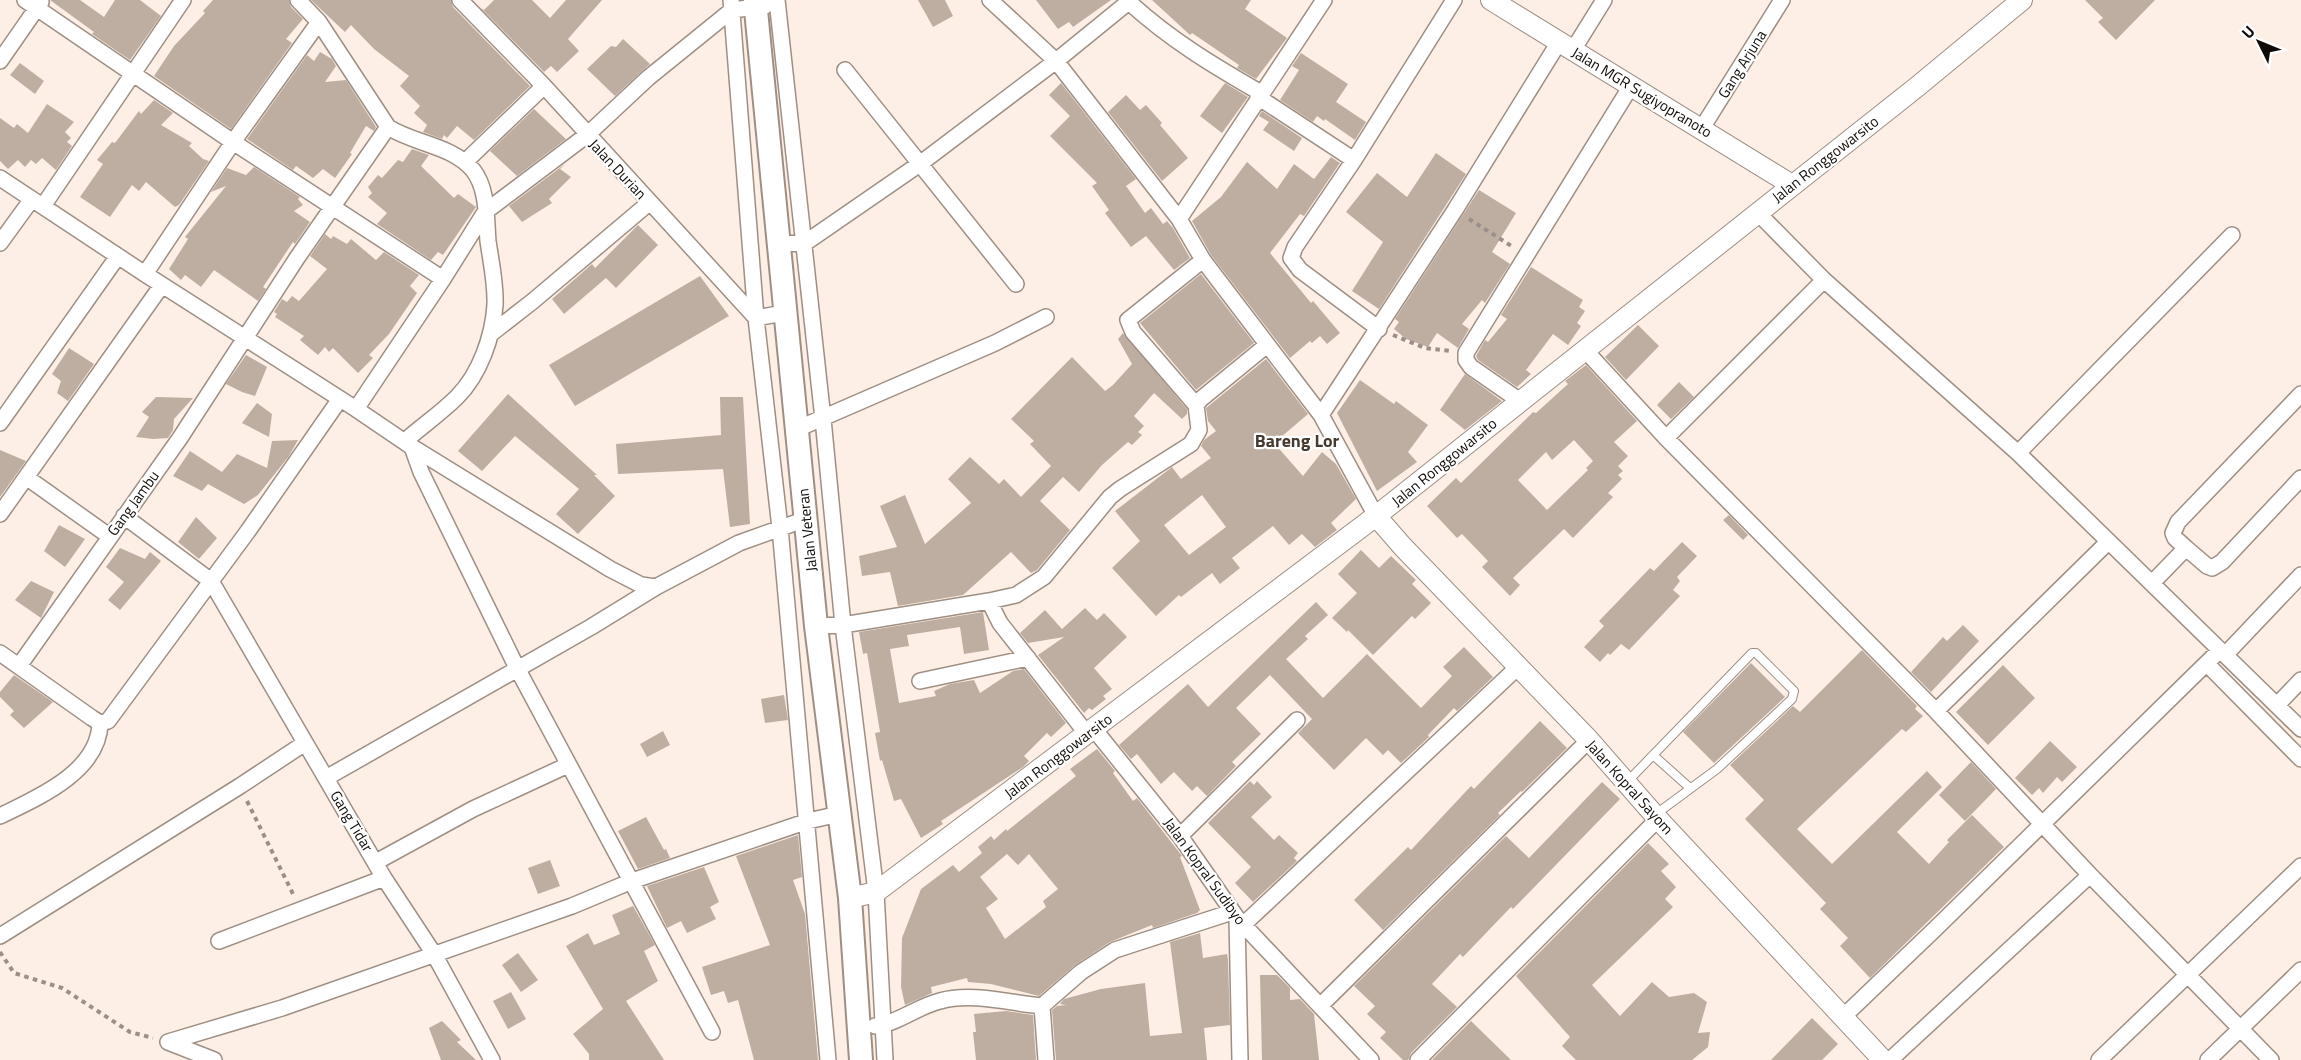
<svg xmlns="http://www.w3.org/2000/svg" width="2301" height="1060" viewBox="0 0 2301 1060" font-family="'Titillium Web',sans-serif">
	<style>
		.building { fill: #beaea2; fill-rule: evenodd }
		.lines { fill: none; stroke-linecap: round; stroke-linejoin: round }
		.service-casing { stroke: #9f8f83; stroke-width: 10 }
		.minor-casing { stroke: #9f8f83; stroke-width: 18 }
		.tertiary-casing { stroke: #9f8f83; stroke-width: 22 }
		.secondary-casing { stroke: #9f8f83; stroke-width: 26 }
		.path { stroke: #9a9089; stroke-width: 4; stroke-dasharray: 4.5 4.5; stroke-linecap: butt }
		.service { stroke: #fff; stroke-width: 8 }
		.minor { stroke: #fff; stroke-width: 15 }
		.tertiary { stroke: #fff; stroke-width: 20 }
		.secondary { stroke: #fff; stroke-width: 22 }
		.labels { text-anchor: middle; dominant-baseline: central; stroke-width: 4.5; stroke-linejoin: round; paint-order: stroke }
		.street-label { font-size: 15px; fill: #100b07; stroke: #fff }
		.quarter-label { font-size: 18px; font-weight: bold; fill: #46392e; stroke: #fff }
	</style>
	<rect width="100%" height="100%" fill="#fdefe5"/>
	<!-- building -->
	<path class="building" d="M50 0H80L104 17 115 0H140L161 16 130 60 92 34 94 32Z
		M213 0H289L291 7 303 19 286 39 292 43 231 129 154 76 174 46 205 13 203 11Z
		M311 0H451L453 7 530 86 474 140 457 126 447 138 444 135 442 139 423 132 427 125 414 113 420 106 400 86 409 76 374 49 351 25 345 32Z
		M494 0H532L550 18 566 0H602L568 39 579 51 557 72 551 66 544 72 481 8 484 10Z
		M918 0H945L953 16 933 27Z
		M1036 0H1111L1073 27 1069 22 1058 29Z
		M1152 0H1251L1245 9 1287 38 1256 79 1237 68 1239 65 1192 33 1190 35Z
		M2085 0H2155L2116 40 2098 22 2103 18Z
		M623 39 650 64 615 96 587 69 611 46 616 47Z
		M320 52 332 59 336 66 325 82 346 80 376 127 374 131 366 126 350 153 352 154 335 178 323 169 313 178 296 166 293 170 247 139 307 55 314 61Z
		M1301 53 1348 84 1336 102 1366 122 1355 140 1325 119 1324 121 1317 116 1313 122 1280 100 1299 70 1292 66Z
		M20 63 44 81 35 94 10 75Z
		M1061 83 1136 179 1126 186 1145 213 1151 208 1163 224 1167 221 1173 228 1190 258 1174 270 1146 236 1131 247 1105 213 1109 210 1092 186 1097 183 1050 136 1070 116 1049 95Z
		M1225 83 1248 97 1222 133 1200 116Z
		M1126 95 1140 110 1146 105 1162 123 1160 125 1188 158 1162 181 1108 112Z
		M154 100 173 113 161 125 192 143 189 146 203 159 209 161 179 205 175 207 146 182 139 191 132 185 110 217 80 197 103 164 97 160 112 142 115 143 139 111 141 114Z
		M47 104 74 122 65 132 71 138 67 142 72 146 56 170 42 158 36 164 31 160 25 167 18 160 8 169 0 161V118L14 128 17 124 28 133Z
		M534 109 566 139 517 176 490 151Z
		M1262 111 1302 138 1294 151 1263 130 1269 122 1259 116Z
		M412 149 429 155 421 166 454 198 458 194 476 207 443 255 438 252 431 260 377 224 387 213 368 197 372 193 368 187 378 175 382 178 398 160 403 162Z
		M1436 153 1466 174 1379 309 1352 291 1383 242 1346 212 1377 173 1407 197Z
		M1331 157 1340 163 1304 216 1300 214 1270 253 1311 303 1313 301 1340 333 1327 344 1320 336 1312 343 1310 341 1290 358 1211 255 1192 221 1221 197 1247 162 1277 189 1294 164 1314 179Z
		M565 164 560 169 571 177 549 199 552 203 522 222 509 206Z
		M254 167 300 197 298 199 303 205 294 211 310 222 295 244 293 242 263 287 266 289 258 301 214 270 201 287 185 275 181 280 169 269 188 239 185 237 226 186 211 192 227 168 246 175Z
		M1479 190 1516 213 1492 252 1510 264 1485 303 1482 300 1462 324 1469 329 1458 348 1437 333 1428 347 1406 339 1394 329 1399 322 1395 319Z
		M638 225 658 245 616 288 606 278 564 314 552 299 592 264 595 268Z
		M325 234 331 239 333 236 347 244 351 239 376 260 384 252 419 275 410 286 417 293 389 334 369 355 373 358 358 373 333 348 329 352 325 347 318 355 300 340 304 336 275 317 277 314 274 312 282 299 287 302 292 296 299 301 327 269 310 256Z
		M1531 267 1583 300 1579 307 1585 311 1577 323 1581 326 1568 345 1553 334 1526 370 1531 374 1517 387 1478 360 1476 356 1485 340 1488 342 1507 319 1501 315Z
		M1201 274 1254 343 1196 390 1140 323Z
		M700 276 729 316 575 406 549 365Z
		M1638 325 1659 346 1626 380 1605 357Z
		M1123 333 1187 409V414L1182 419 1154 393 1134 416 1144 426 1138 432 1142 435 1132 445 1128 442 1102 465 1079 492 1063 477 1040 501 1070 530 1037 570 1031 573 1011 552 963 595 898 606 890 572 862 576 859 556 897 547 880 506 905 495 925 544 971 503 948 479 970 457 999 484 1004 479 1021 497 1051 466 1030 444 1034 441 1011 419 1072 357 1105 391 1113 385 1132 364 1118 339Z
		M69 348 94 364 68 401 57 393 61 381 52 374Z
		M246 355 267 367 255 396 242 392 226 384Z
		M1266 359 1308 414 1274 443 1303 476 1322 452 1336 464 1356 499 1331 523 1337 530 1315 547 1302 534 1289 545 1273 526 1232 558 1240 568 1220 584 1212 573 1181 597 1179 595 1156 616 1112 568 1140 541 1115 511 1172 467 1181 479 1211 458 1201 446 1204 440 1216 431 1208 421 1206 408ZM1202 495 1226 527 1189 555 1164 525Z
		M1586 365 1637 421 1614 442 1628 456 1618 466 1623 471 1618 475 1622 479 1608 493 1613 497 1573 538 1564 529 1513 578 1520 585 1510 596 1482 567 1488 561 1462 534 1457 538 1427 506 1456 478 1461 483 1533 412 1536 413 1568 384 1565 381ZM1574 440 1593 461 1586 468 1588 470 1547 510 1518 480 1546 452 1552 460Z
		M1465 374 1502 401 1465 430 1440 410Z
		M1360 380 1394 404 1396 401 1428 425 1408 452 1417 462 1377 491 1337 413Z
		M1679 382 1694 397 1671 419 1657 405Z
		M508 394 597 475H594L615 496 578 534 556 514 579 489 515 436 482 471 458 451Z
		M156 397 193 398 174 419 173 430 168 438 153 439 136 437 149 417 142 412Z
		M720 397H743L750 524 730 527 723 469 618 474 616 444 721 435Z
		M257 403 272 414 269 437 242 423Z
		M298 440 289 456 258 495 244 504 208 484 202 491 173 476 190 451 222 472 237 454 267 468 272 441Z
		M0 450 26 461 0 497Z
		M1729 515 1748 535 1743 540 1723 520Z
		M196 517 217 538 199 559 178 542Z
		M59 525 85 539 65 567 44 551Z
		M1682 542 1697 556 1677 577 1680 581 1673 590 1680 596 1629 650 1621 644 1610 655 1608 653 1600 662 1584 647 1604 626 1599 621 1650 568 1654 571Z
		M120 548 145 559 150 552 161 561 120 610 108 600 124 582 106 567Z
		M1361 550 1379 568 1391 556 1416 580 1412 584 1431 603 1415 619 1412 616 1373 655 1348 630 1347 632 1332 618 1357 593 1338 574Z
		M31 581 54 592 41 618 15 600Z
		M1316 602 1328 615 1305 636 1308 639 1286 659 1323 698 1367 654 1421 708 1452 676 1443 667 1464 647 1493 677 1457 711 1454 708 1428 735 1429 737 1401 763 1388 750 1383 755 1366 738 1334 770 1298 733 1312 719 1270 675 1236 708 1261 734 1232 762 1236 766 1207 796 1197 786 1192 791 1174 772 1161 784 1137 754 1131 759 1119 745 1188 684 1208 707Z
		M1085 608 1097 620 1104 613 1127 637 1094 668 1112 689 1103 696 1106 699 1092 710 1089 708 1084 713 1038 655 1064 637 1028 643 1020 633 1045 610 1062 629Z
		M983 612 989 650 964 654 960 627 907 635 909 646 890 649 899 703 936 696 934 691 950 684 974 680 980 693 1013 671 1024 669 1066 723 1051 737 1047 733 1024 756 1029 761 1023 767 941 821 943 824 921 838 901 799 894 801 882 760 880 761 875 733 880 732 867 653 863 654 859 632Z
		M1963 625 1979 641 1931 692 1911 672 1943 637 1947 641Z
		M1862 650 1917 706 1915 709 1923 716 1906 732 1902 729 1797 829 1832 864 1927 771 1942 787 1897 832 1929 864 1949 842 1947 840 1972 815 2004 847 1870 978 1840 946 1848 938 1820 909 1826 903 1745 819 1764 800 1730 765 1793 706 1800 712Z
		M1751 663 1785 697 1714 763 1683 732Z
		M2003 665 2035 698 1988 745 1956 712Z
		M14 675 53 702 24 728 10 715 14 711 0 697V692Z
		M784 695 788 720 765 723 761 699Z
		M1540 721 1567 748 1522 792 1521 791 1498 813 1500 815 1383 930 1354 900 1408 847 1411 850 1471 786 1474 789Z
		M663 731 670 745 647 757 640 744Z
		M2050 741 2077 767 2062 782 2057 777 2043 793 2039 788 2032 795 2015 778Z
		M1097 749 1115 771 1113 773 1133 801 1137 798 1182 856 1180 857 1200 910 1197 913 1153 928 1152 925 1110 942 1075 965 1039 996 991 984 968 982 967 978 931 987 932 993 905 1005 901 987 902 938 921 889 953 865 959 872 982 853 978 847 991 836 994 840 1006 829 1007 831 1076 776 1070 769ZM1007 854 1018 865 1029 854 1058 889 1043 901 1046 907 1005 939 986 908 998 899 980 877Z
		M1971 762 1996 789 1965 821 1939 795Z
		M1250 781 1254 785 1257 781 1272 797 1251 817 1274 840 1279 835 1298 853 1294 858 1297 861 1253 902 1235 883 1251 867 1208 823Z
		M1602 782 1620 799 1513 909 1511 907 1463 957 1460 954 1432 984 1457 1007 1411 1053 1408 1060H1403L1380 1038 1386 1032 1367 1014 1375 1006 1354 986 1506 836 1529 858Z
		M646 817 664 850 666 849 670 858 638 869 618 831Z
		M798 835 802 877 793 880 805 914 818 1060H754L738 1000 728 1003 724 991 711 995 702 967 770 945 736 856Z
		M1648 843 1669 864 1661 871 1676 887 1665 899 1673 907 1592 985 1620 1016 1652 982 1669 997 1694 993 1707 1002 1698 1033 1710 1032 1708 1047 1692 1060H1576L1562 1046 1570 1037 1516 976Z
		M550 860 560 886 538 894 528 868Z
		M704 867 719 902 710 907 716 919 687 933 681 921 667 928 647 886Z
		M633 906 655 945 644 951 658 981 626 1001 664 1060H589V1054L573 1034 603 1009 566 946 588 933 594 945 620 934 612 915Z
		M1200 933 1203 958 1227 954 1228 960 1230 1025 1204 1028 1207 1060H1056L1052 1010 1057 1006 1066 1005 1060 1004 1064 999 1101 989 1145 983 1150 1036 1182 1033 1170 942Z
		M518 953 538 980 521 992 502 965Z
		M1260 975H1277L1290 988V1000L1300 999 1314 1014 1319 1060H1262Z
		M511 992 526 1019 508 1029 493 1001Z
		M1006 1011 1033 1015 1036 1060H976L973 1032H976L974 1014Z
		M1812 1018 1838 1044 1822 1060H1771Z
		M442 1021 461 1040 457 1042 476 1060H441L429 1028Z
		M1471 1021 1511 1060H1432Z"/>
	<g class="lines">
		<!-- service casing -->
		<g class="service-casing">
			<path id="service" d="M1653 755 1690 788
				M1626 783 1752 653H1756L1794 691 1792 699 1717 769 1656 814"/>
		</g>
		<!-- minor casing -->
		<g class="minor-casing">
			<path id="minor" d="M25 0 233 142 443 279
				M298 0 319 22 388 127C414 144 452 145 473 170 488 189 486 218 488 241 491 262 496 284 495 305 493 336 480 374 457 397 441 413 422 426 405 441
				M460 0 544 86 756 318 784 313
				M731 0 756 318 780 528 828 1060
				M777 0 823 419 843 625 876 892 885 1060
				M990 0 1056 61 1179 219 1203 260 1321 415 1376 516
				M1129 2C1169 39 1214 66 1261 93
				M1573 50 1604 0
				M0 61 41 2
				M845 70 1016 284
				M1258 97 1354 160 1295 247 1291 258 1300 270 1379 329
				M1702 128 1782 0
				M1354 160 1454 0
				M465 162 544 86
				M0 178 145 274 356 409 412 447 610 569 641 585 656 587 739 543 806 519
				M43 206 183 0
				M1758 213 1824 280
				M1179 219 1324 0
				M0 243 32 199
				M777 244 805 243 921 163 1056 61 1131 0
				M145 274 233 142 319 22
				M492 333 533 301 649 203
				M1585 350 1666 438 1824 280 2018 453 2301 729
				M1520 401 1471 367 1466 360V353L1631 86
				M1196 405 1133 332 1128 320 1203 260
				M356 409 443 279 485 212 587 135 648 78 732 10 765 6
				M1321 415 1455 210 1559 42
				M0 423 118 256
				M797 429 995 343 1046 317
				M1666 438 1936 711 2090 875 2271 1060
				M412 447 421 472 517 668 712 1032
				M2018 453 2232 235
				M26 477 109 536
				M0 514 162 285
				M124 516 211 581 384 878 434 954 492 1060
				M2186 548 2207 566 2212 568 2222 562 2301 478
				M2152 583 2186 548 2175 538 2173 533 2178 522 2301 394
				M989 601 1000 623 1087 734
				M816 626 843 625 989 601 1016 595 1044 577 1110 497 1120 489 1191 444 1199 430 1196 405 1201 399 1267 345
				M0 653 92 718 100 723 108 721 248 531 340 399
				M2225 655 2301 575
				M2207 664 2301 759
				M19 666 180 438 297 258 388 127
				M920 681 1028 658
				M2277 705 2301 680
				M1936 711 2108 542
				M1094 729 1180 836 1237 918 1371 1060
				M326 778 591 627 656 587
				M0 816C37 798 99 772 100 723
				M1180 836 1297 720
				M376 862 473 809 568 765
				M1237 918 1240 1060
				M1243 925 1518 667
				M0 936 240 786 305 743
				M219 941 384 878
				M1321 1005 1589 740
				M1843 1017 1934 930 2220 650
				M875 1026C897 1024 918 1006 940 1001 971 992 1010 1003 1042 1006
				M168 1042 282 1008 572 906 632 881 808 821 839 814
				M168 1042 214 1060
				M1046 1060 1042 1006 1081 972 1115 950 1232 912
				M1418 1060 1658 819
				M1890 1060 2090 875
				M2099 1060 2301 866
				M2208 1060 2301 970"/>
		</g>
		<!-- tertiary casing -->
		<g class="tertiary-casing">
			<path id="tertiary" d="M1491 0 1792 185
				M1376 516 1403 547 1589 740 1658 819 1883 1060
				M850 898 876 892 1376 516 1918 86 2022 0"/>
		</g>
		<!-- secondary casing -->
		<g class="secondary-casing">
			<path id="secondary" d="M755 0 816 626 850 898 861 1060"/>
		</g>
		<!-- path -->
		<path class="path" d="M1469 219 1513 247
			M1393 335 1425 348 1452 351
			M247 801 294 896
			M0 952 14 973 62 988 130 1032 153 1038"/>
		<!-- service -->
		<use href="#service" class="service"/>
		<!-- minor -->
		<use href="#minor" class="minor"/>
		<!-- tertiary -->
		<use href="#tertiary" class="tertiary"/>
		<!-- secondary -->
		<use href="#secondary" class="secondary"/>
	</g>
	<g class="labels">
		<!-- street labels -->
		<g class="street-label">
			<text transform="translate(1742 64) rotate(-58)">Gang Arjuna</text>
			<text transform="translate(1642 92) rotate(31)">Jalan MGR Sugiyopranoto</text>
			<text transform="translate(1825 159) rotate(-38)">Jalan Ronggowarsito</text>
			<text transform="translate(618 169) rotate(47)">Jalan Durian</text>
			<text transform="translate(1444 462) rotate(-39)">Jalan Ronggowarsito</text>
			<text transform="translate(133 503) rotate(-54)">Gang Jambu</text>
			<text transform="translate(807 530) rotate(-96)">Jalan Veteran</text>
			<text transform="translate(1058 756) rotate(-37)">Jalan Ronggowarsito</text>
			<text transform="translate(1630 787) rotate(48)">Jalan Kopral Sayom</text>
			<text transform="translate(352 821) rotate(59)">Gang Tidar</text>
			<text transform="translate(1205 871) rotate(54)">Jalan Kopral Sudibyo</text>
		</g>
		<!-- quarter labels -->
		<g class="quarter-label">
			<text x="1297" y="440">Bareng Lor</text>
		</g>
	</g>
	<!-- north arrow -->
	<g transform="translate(2259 42) rotate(313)" stroke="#ffffff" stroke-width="4.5" paint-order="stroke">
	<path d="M0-4.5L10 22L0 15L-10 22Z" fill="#100b07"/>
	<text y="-9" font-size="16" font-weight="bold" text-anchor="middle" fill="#100b07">U</text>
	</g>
</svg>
